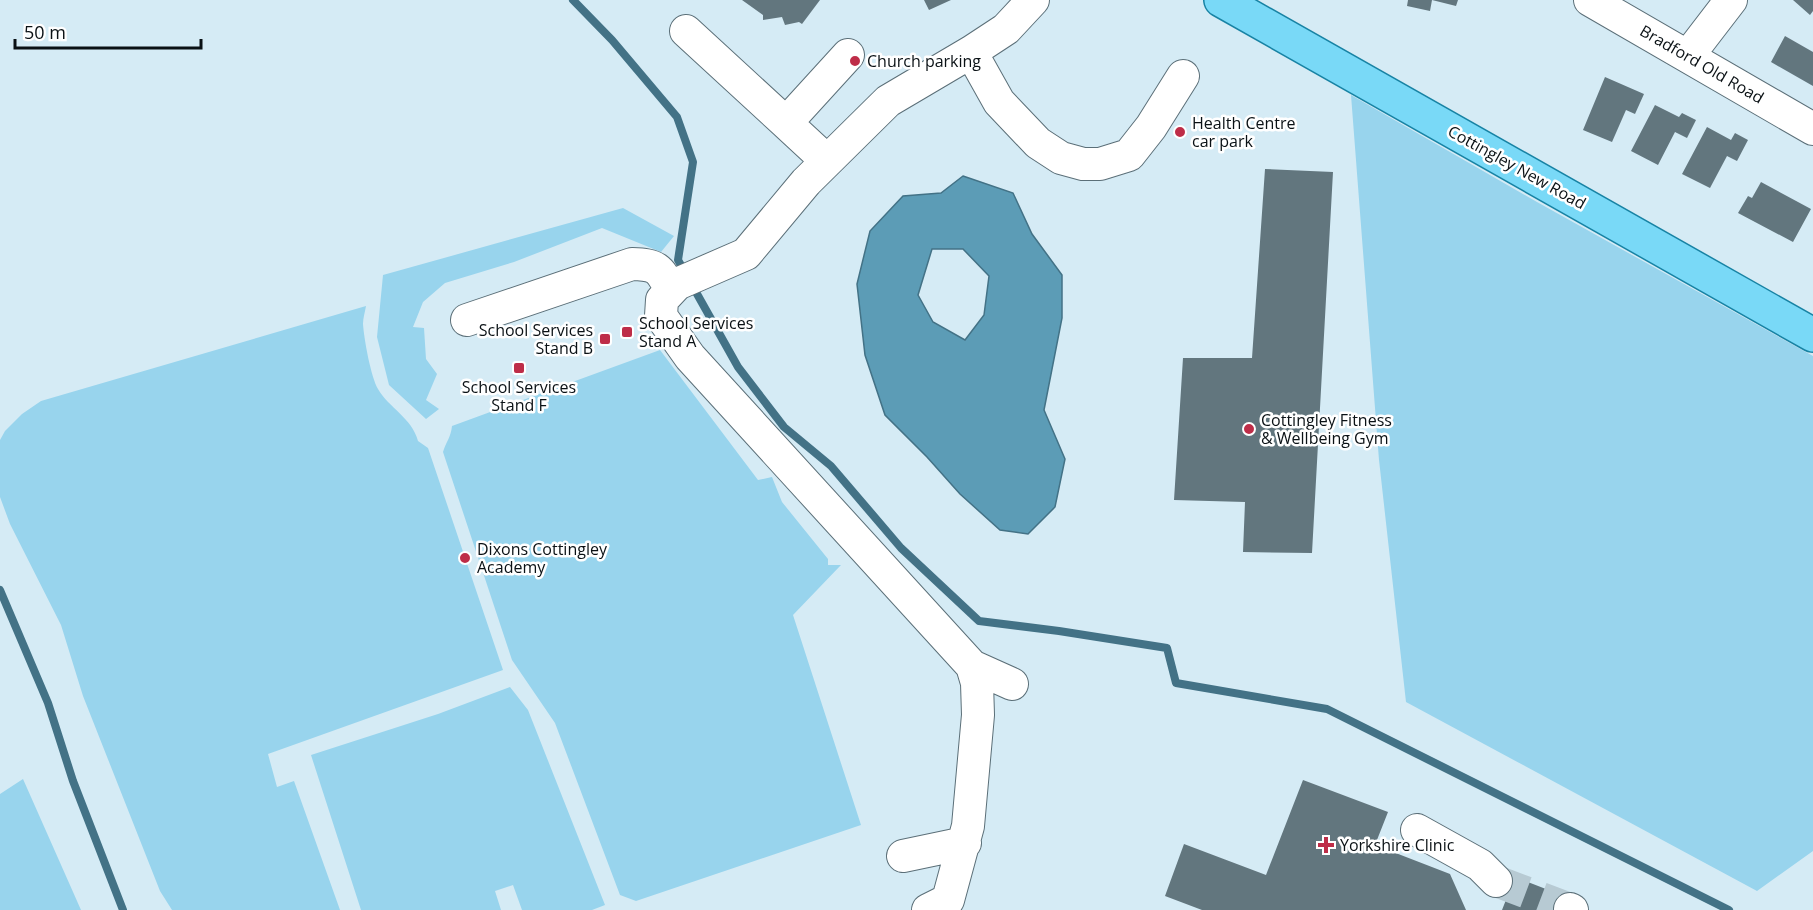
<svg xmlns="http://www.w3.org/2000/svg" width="1813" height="910" viewBox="0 0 1813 910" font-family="'Open Sans',sans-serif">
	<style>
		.green { fill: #98d4ed }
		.water { fill: #5c9cb6; stroke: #437286; stroke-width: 1.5; fill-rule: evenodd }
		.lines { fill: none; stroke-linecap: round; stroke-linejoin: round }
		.stream { stroke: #437286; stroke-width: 8 }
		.building { fill: #62767e }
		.minor-tunnel { stroke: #b7cad3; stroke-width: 32; stroke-dasharray: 32 16; stroke-linecap: butt }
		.minor-casing { stroke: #5b6f78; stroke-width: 34 }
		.major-casing { stroke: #1883a4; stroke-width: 36 }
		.minor { stroke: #fff; stroke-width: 32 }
		.major { stroke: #79d9f7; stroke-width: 33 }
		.poi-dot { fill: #be2d48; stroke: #fff; stroke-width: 2 }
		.labels { text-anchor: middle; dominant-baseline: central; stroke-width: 5; stroke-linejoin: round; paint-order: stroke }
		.poi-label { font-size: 16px; fill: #0a1115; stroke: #fff; text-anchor: start }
		.street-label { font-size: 16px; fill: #0a1115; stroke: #fff }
	</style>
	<rect width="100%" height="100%" fill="#d5ebf5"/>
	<!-- green -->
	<path class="green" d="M1351 95 1537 202 1813 356V851L1757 891 1406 702 1379 460Z
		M623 208 674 236 661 252 602 228 514 262 445 283 423 302 413 327 424 328 426 359 437 374 426 400 439 409 426 419 389 385 377 337 383 275Z
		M366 306C365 312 363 318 363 324 364 339 371 377 378 389 389 408 412 418 418 441L428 448 503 670 268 754 277 787 294 781 340 910H172L160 891 83 696 61 625 10 524 0 497V440L5 431 22 414 41 401Z
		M660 350 758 480 772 477 782 502 828 559V565H841L793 615 861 825 636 901 620 895 555 723 512 660 443 452C446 442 451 437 452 426Z
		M510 687 528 710 605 905 592 910H522L513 885 495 891 501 910H361L311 755 438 714Z
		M23 779 81 910H0V794Z"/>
	<!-- water -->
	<path class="water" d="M963 176 1013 193 1032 234 1062 275V318L1044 410 1065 459 1055 507 1028 534 1000 530 960 494 927 457 885 415 865 355 857 284 870 231 903 196 941 193ZM932 249H963L989 276 984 315 965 340 933 322 918 295Z"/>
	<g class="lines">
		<!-- stream -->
		<path class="stream" d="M573 0 612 40 677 117 693 162 678 260 686 274
			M692 285 738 367 784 427 831 466 901 548 979 621 1059 631 1167 648 1176 683 1327 709 1729 910
			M0 590 48 703 73 781 123 910"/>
	</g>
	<!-- building -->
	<path class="building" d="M742 0H820L802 24 799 22 785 25 782 17 763 20V15Z
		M924 0H951L929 10Z
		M1408 0H1432L1430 11 1407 6Z
		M1432 0H1458L1456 6Z
		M1793 0H1813V11L1810 15Z
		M1785 36 1813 52V86L1771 62Z
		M1605 77 1644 94 1635 114 1626 110 1612 142 1583 130Z
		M1655 105 1679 117 1682 113 1696 120 1687 138 1675 132 1658 165 1631 151Z
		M1707 127 1731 140 1735 133 1748 140 1737 161 1727 156 1710 188 1682 174Z
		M1265 169 1333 172 1312 553 1243 552 1245 502 1174 500 1183 358H1252Z
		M1761 182 1811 209 1793 242 1738 213 1748 196 1752 198Z
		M1303 780 1388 812 1375 845 1450 874 1466 910H1202L1165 896 1184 844 1266 875Z
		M1515 877 1569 898 1564 910H1502Z"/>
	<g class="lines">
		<!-- minor-tunnel -->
		<path class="minor-tunnel" d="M1496 881 1570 909"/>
		<!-- minor casing -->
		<g class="minor-casing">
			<path id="minor" d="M1590 0 1813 129
				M686 31 786 123
				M971 52 999 102 1038 143 1061 158 1083 164H1100L1129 155 1151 127 1183 76
				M1688 56 1731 0
				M827 161 786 123 848 55
				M467 320 632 264C658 265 659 268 671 290
				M972 666 1012 684
				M1417 830 1480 865 1496 881
				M903 856 965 843
				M1570 909 1572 910
				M928 910 948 900 968 826 978 715 977 683 972 666 690 357 661 316 662 300 677 284 746 254 806 182 888 101 971 52 1006 29 1033 0"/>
		</g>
		<!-- major casing -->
		<g class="major-casing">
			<path id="major" d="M1221 0 1813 335"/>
		</g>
		<!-- minor -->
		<use href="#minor" class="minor"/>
		<!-- major -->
		<use href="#major" class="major"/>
	</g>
	<!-- markers -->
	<g class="poi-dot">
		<circle cx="855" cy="61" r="6"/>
		<circle cx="1180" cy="132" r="6"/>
		<rect x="621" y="326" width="12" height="12" rx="3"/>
		<rect x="599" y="333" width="12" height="12" rx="3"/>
		<rect x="513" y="362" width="12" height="12" rx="3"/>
		<circle cx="1249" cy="429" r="6"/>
		<circle cx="465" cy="558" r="6"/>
		<path d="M1323 836h6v6h6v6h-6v6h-6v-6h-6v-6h6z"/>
	</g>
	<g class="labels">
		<!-- poi labels -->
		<g class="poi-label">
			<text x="867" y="61">Church parking</text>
			<text x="1192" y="123">Health Centre<tspan x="1192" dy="18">car park</tspan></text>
			<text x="639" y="323">School Services<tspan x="639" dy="18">Stand A</tspan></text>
			<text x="593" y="330" text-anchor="end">School Services<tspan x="593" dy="18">Stand B</tspan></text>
			<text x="519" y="387" text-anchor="middle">School Services<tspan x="519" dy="18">Stand F</tspan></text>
			<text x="1261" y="420">Cottingley Fitness<tspan x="1261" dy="18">&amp; Wellbeing Gym</tspan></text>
			<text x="477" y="549">Dixons Cottingley<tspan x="477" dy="18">Academy</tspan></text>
			<text x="1340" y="845">Yorkshire Clinic</text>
		</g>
		<!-- street labels -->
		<g class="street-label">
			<text transform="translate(1702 64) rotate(30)">Bradford Old Road</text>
			<text transform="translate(1517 167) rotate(29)">Cottingley New Road</text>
		</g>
	</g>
	<!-- scale -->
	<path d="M15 39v9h186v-9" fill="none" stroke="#0a1115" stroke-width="3"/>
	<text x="24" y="39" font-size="18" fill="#0a1115" stroke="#ffffff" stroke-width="4.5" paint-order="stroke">50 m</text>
</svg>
